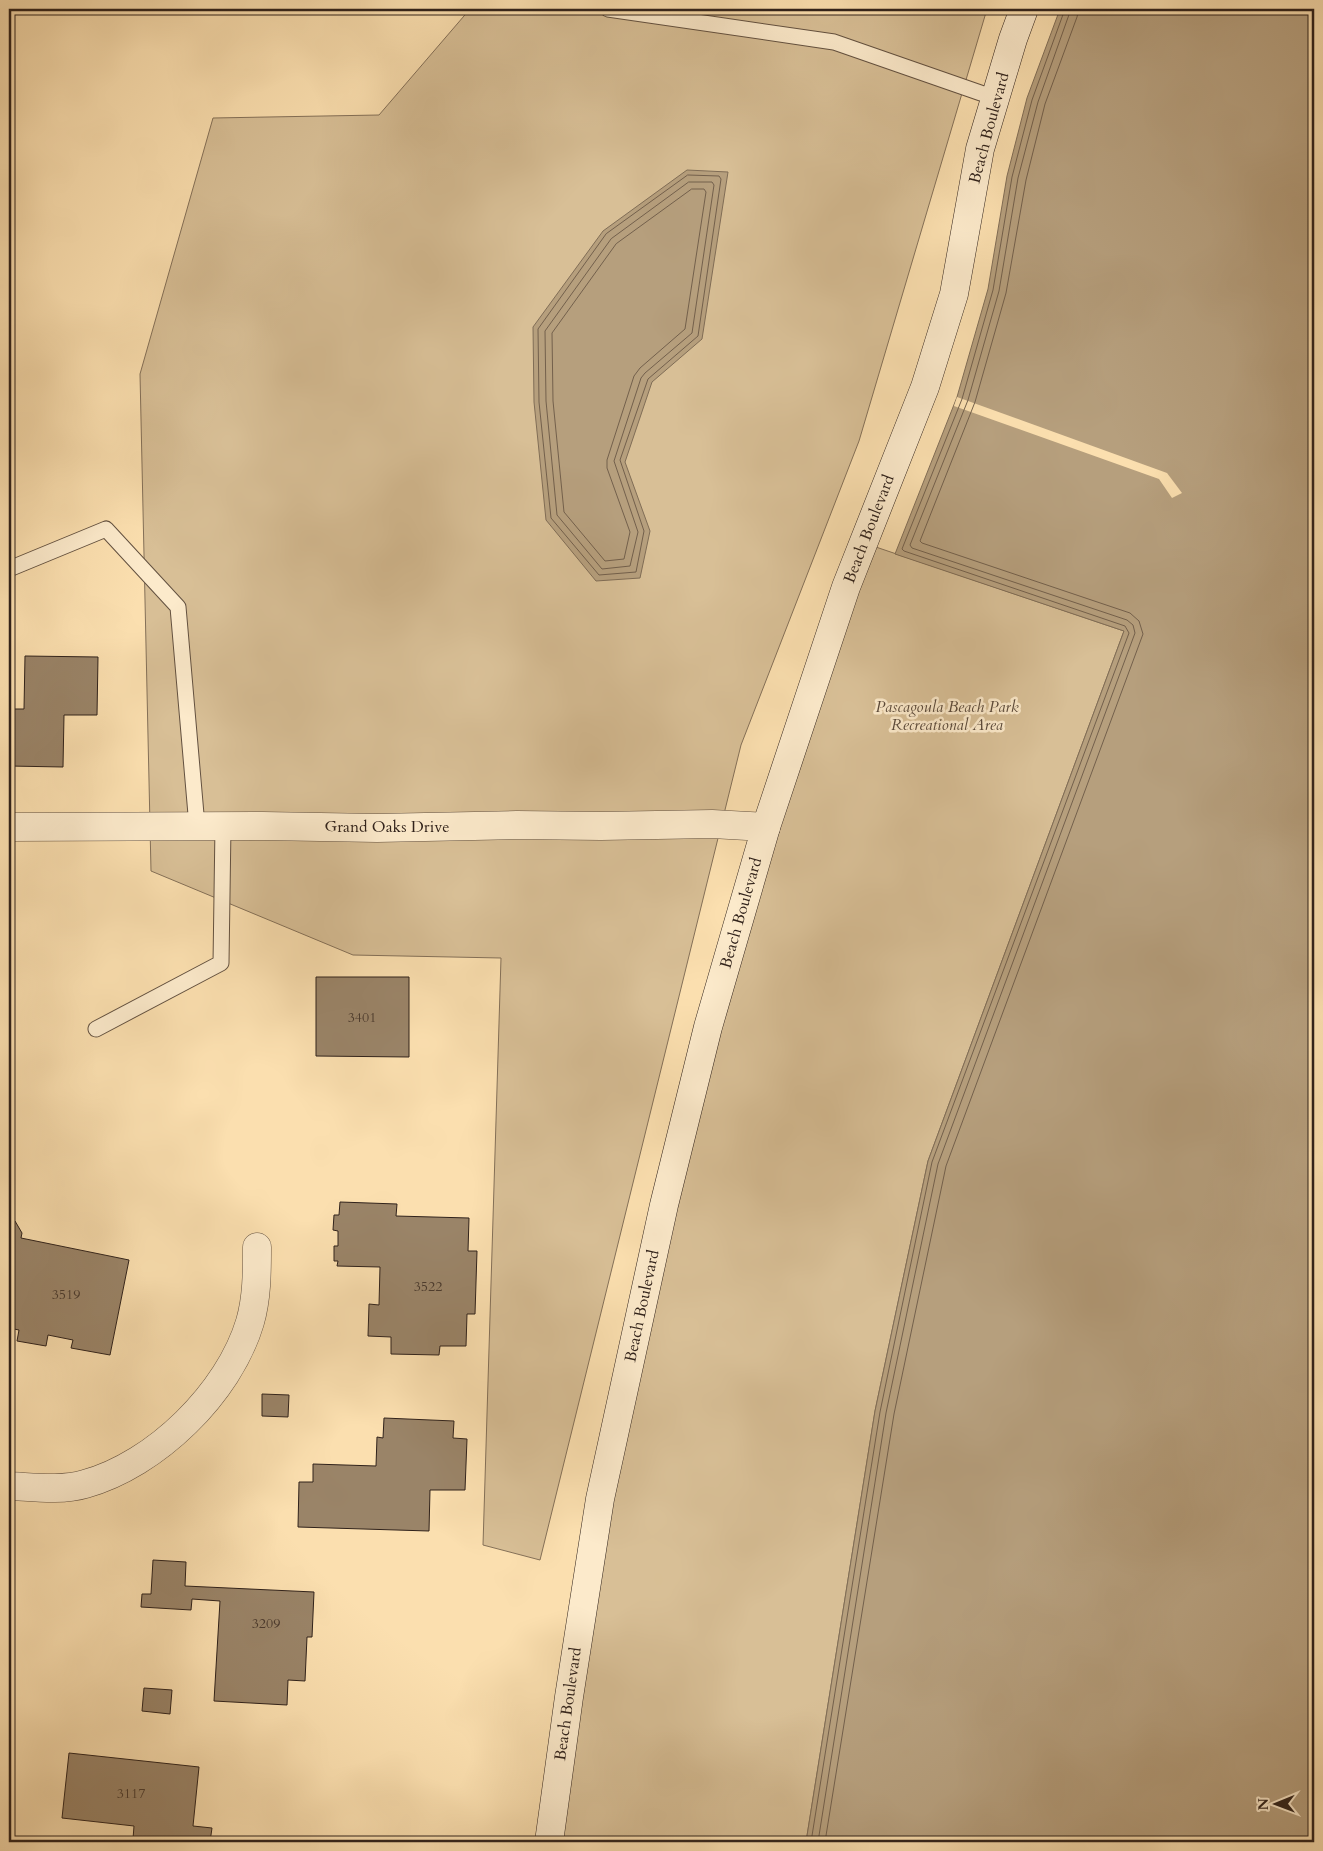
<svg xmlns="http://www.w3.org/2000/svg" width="1323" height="1851" viewBox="0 0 1323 1851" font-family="Cardo,serif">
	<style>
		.green { fill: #d8bf96; stroke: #847058 }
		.water { fill: #b69f7d; stroke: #806d56 }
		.pier { fill: #fbdfaf }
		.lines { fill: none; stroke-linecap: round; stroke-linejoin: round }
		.shore { stroke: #73604c; stroke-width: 1 }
		.building { fill: #9a8468; stroke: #30221b }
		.lane-casing { stroke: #635140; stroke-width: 17 }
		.street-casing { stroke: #635140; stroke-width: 29 }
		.secondary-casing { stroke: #30221b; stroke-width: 29 }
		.lane { stroke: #fceacb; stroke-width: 15 }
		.street { stroke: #fceacb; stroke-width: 28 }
		.secondary { stroke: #fceacb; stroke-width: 28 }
		.labels { text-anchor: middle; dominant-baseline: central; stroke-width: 5; stroke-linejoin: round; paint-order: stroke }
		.number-label { font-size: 14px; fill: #4a3a2e }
		.street-label { font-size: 16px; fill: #30221b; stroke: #fceacb }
		.park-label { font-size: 16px; font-style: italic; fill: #5a493a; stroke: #fceacb }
	</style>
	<rect width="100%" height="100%" fill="#fbdfaf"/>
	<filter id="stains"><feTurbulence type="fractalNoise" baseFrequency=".004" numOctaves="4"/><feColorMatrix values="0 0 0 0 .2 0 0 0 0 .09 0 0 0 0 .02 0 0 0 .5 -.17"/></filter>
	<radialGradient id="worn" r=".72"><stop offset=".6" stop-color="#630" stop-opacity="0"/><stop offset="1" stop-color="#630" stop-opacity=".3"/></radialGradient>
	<!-- green -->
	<path class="green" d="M470 9H987L859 441 741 745 540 1560 483 1545 501 958 353 955 151 871 140 374 213 118 379 115Z
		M864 543 1124 631 928 1161 875 1411 806 1842H549L664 1205Z"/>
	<!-- water -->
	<path class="water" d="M1060 9H1314V1842H806L875 1411 928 1161 1124 631 895 554 957 397 988 289 1007 176 1027 98Z
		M687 170 728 172 702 339 652 382 625 462 650 531 640 578 596 581 546 520 534 402 533 327 603 231Z"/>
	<!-- pier -->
	<path class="pier" d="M957 397 1167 473 1182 493 1172 498 1159 479 954 406Z"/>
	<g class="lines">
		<!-- shore -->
		<path class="shore" d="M688 175 719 176 721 179 698 336 648 379 620 460 644 531 636 572 599 575 551 518 539 402 538 329 606 234Z
			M689 182H712L714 185 692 333 645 373 641 378 614 461 638 532 630 566 602 569 557 515 546 401 545 331 611 239Z
			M692 189H704L706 192 685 329 640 368 634 376 607 460V468L630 532 624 559 605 561 564 512 553 401 552 333 616 244Z
			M811 1842 880 1412 932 1162 1129 633 1125 626 904 551 902 549 962 399 993 290 1012 177 1032 100 1065 9
			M818 1842 886 1413 938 1164 1135 633 1133 625 1127 620 912 548 910 545 968 400 999 291 1018 178 1038 102 1071 9
			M825 1842 894 1414 946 1166 1143 634 1139 621 1130 613 922 543 920 541 975 402 1006 293 1026 180 1045 104 1077 17 1079 9"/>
	</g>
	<!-- building -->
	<path class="building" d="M25 656 98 657 97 715H64L63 767 9 766V709H24Z
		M316 977H409V1057L316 1056Z
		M340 1202 397 1204 396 1216 469 1218 468 1251H477L475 1314H467L466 1346H440L439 1355 391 1354V1337L368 1336 369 1304 379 1305 380 1267 337 1266 338 1261H334V1246H338V1231L333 1230 334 1215H339Z
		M9 1219 15 1221 22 1233 21 1238 129 1260 110 1355 71 1348 73 1340 48 1335 46 1346 17 1341 19 1330 9 1328Z
		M262 1394 289 1395 288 1417 262 1416Z
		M384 1418 454 1421 453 1438 467 1439 465 1490H430L429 1531 298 1527 299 1482H313V1464L376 1466 377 1437 383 1438Z
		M153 1560 186 1562 185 1586 314 1592 312 1637H307L305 1681 288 1680 287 1705 214 1701 220 1601 192 1599 191 1610 141 1607 142 1594H151Z
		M144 1688 172 1690 170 1714 142 1711Z
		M69 1753 199 1767 193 1826 212 1828 210 1842H146V1841L133 1839 134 1826 62 1818Z"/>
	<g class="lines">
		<!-- lane casing -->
		<g class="lane-casing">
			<path id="lane" d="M608 9 834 42 995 98
				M9 569 106 529 178 607 197 826
				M96 1029 221 963 223 826"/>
		</g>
		<!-- street casing -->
		<g class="street-casing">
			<path id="street" d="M9 827 263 826 377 828 517 825 601 826 712 824 766 827
				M9 1486C33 1487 61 1491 85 1484 155 1465 229 1393 250 1322 257 1298 257 1272 257 1247"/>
		</g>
		<!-- secondary casing -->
		<g class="secondary-casing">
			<path id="secondary" d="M549 1842 569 1697 600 1499 664 1205 708 1027 766 827 846 587 925 387 954 294 980 149 1013 39 1024 9"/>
		</g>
		<!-- lane -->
		<use href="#lane" class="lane"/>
		<!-- street -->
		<use href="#street" class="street"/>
		<!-- secondary -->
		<use href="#secondary" class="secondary"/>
	</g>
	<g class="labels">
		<!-- number labels -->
		<g class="number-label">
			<text x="362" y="1017">3401</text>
			<text x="428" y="1286">3522</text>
			<text x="66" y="1294">3519</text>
			<text x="266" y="1623">3209</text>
			<text x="131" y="1793">3117</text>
		</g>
		<!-- street labels -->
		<g class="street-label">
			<text transform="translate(989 128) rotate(-75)">Beach Boulevard</text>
			<text transform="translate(869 529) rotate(-69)">Beach Boulevard</text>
			<text x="387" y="827">Grand Oaks Drive</text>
			<text transform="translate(741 913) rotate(-74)">Beach Boulevard</text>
			<text transform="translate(642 1306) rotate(-78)">Beach Boulevard</text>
			<text transform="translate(568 1704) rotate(-82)">Beach Boulevard</text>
		</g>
		<!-- park labels -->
		<g class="park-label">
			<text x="947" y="707">Pascagoula Beach Park<tspan x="947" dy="18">Recreational Area</tspan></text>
		</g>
	</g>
	<!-- margin -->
	<rect width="1323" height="1851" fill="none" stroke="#fbdfaf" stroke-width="30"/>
	<rect x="10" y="10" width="1303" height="1831" fill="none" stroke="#30221b" stroke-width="2.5"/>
	<rect x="15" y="15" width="1293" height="1821" fill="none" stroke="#30221b"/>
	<!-- north arrow -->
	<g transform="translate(1276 1804) rotate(269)" stroke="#fceacb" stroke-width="4" paint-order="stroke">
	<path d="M0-4L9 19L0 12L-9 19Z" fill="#30221b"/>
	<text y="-8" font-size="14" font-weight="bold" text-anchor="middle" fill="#30221b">N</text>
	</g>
	<rect width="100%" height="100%" filter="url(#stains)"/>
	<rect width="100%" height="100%" fill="url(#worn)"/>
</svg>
